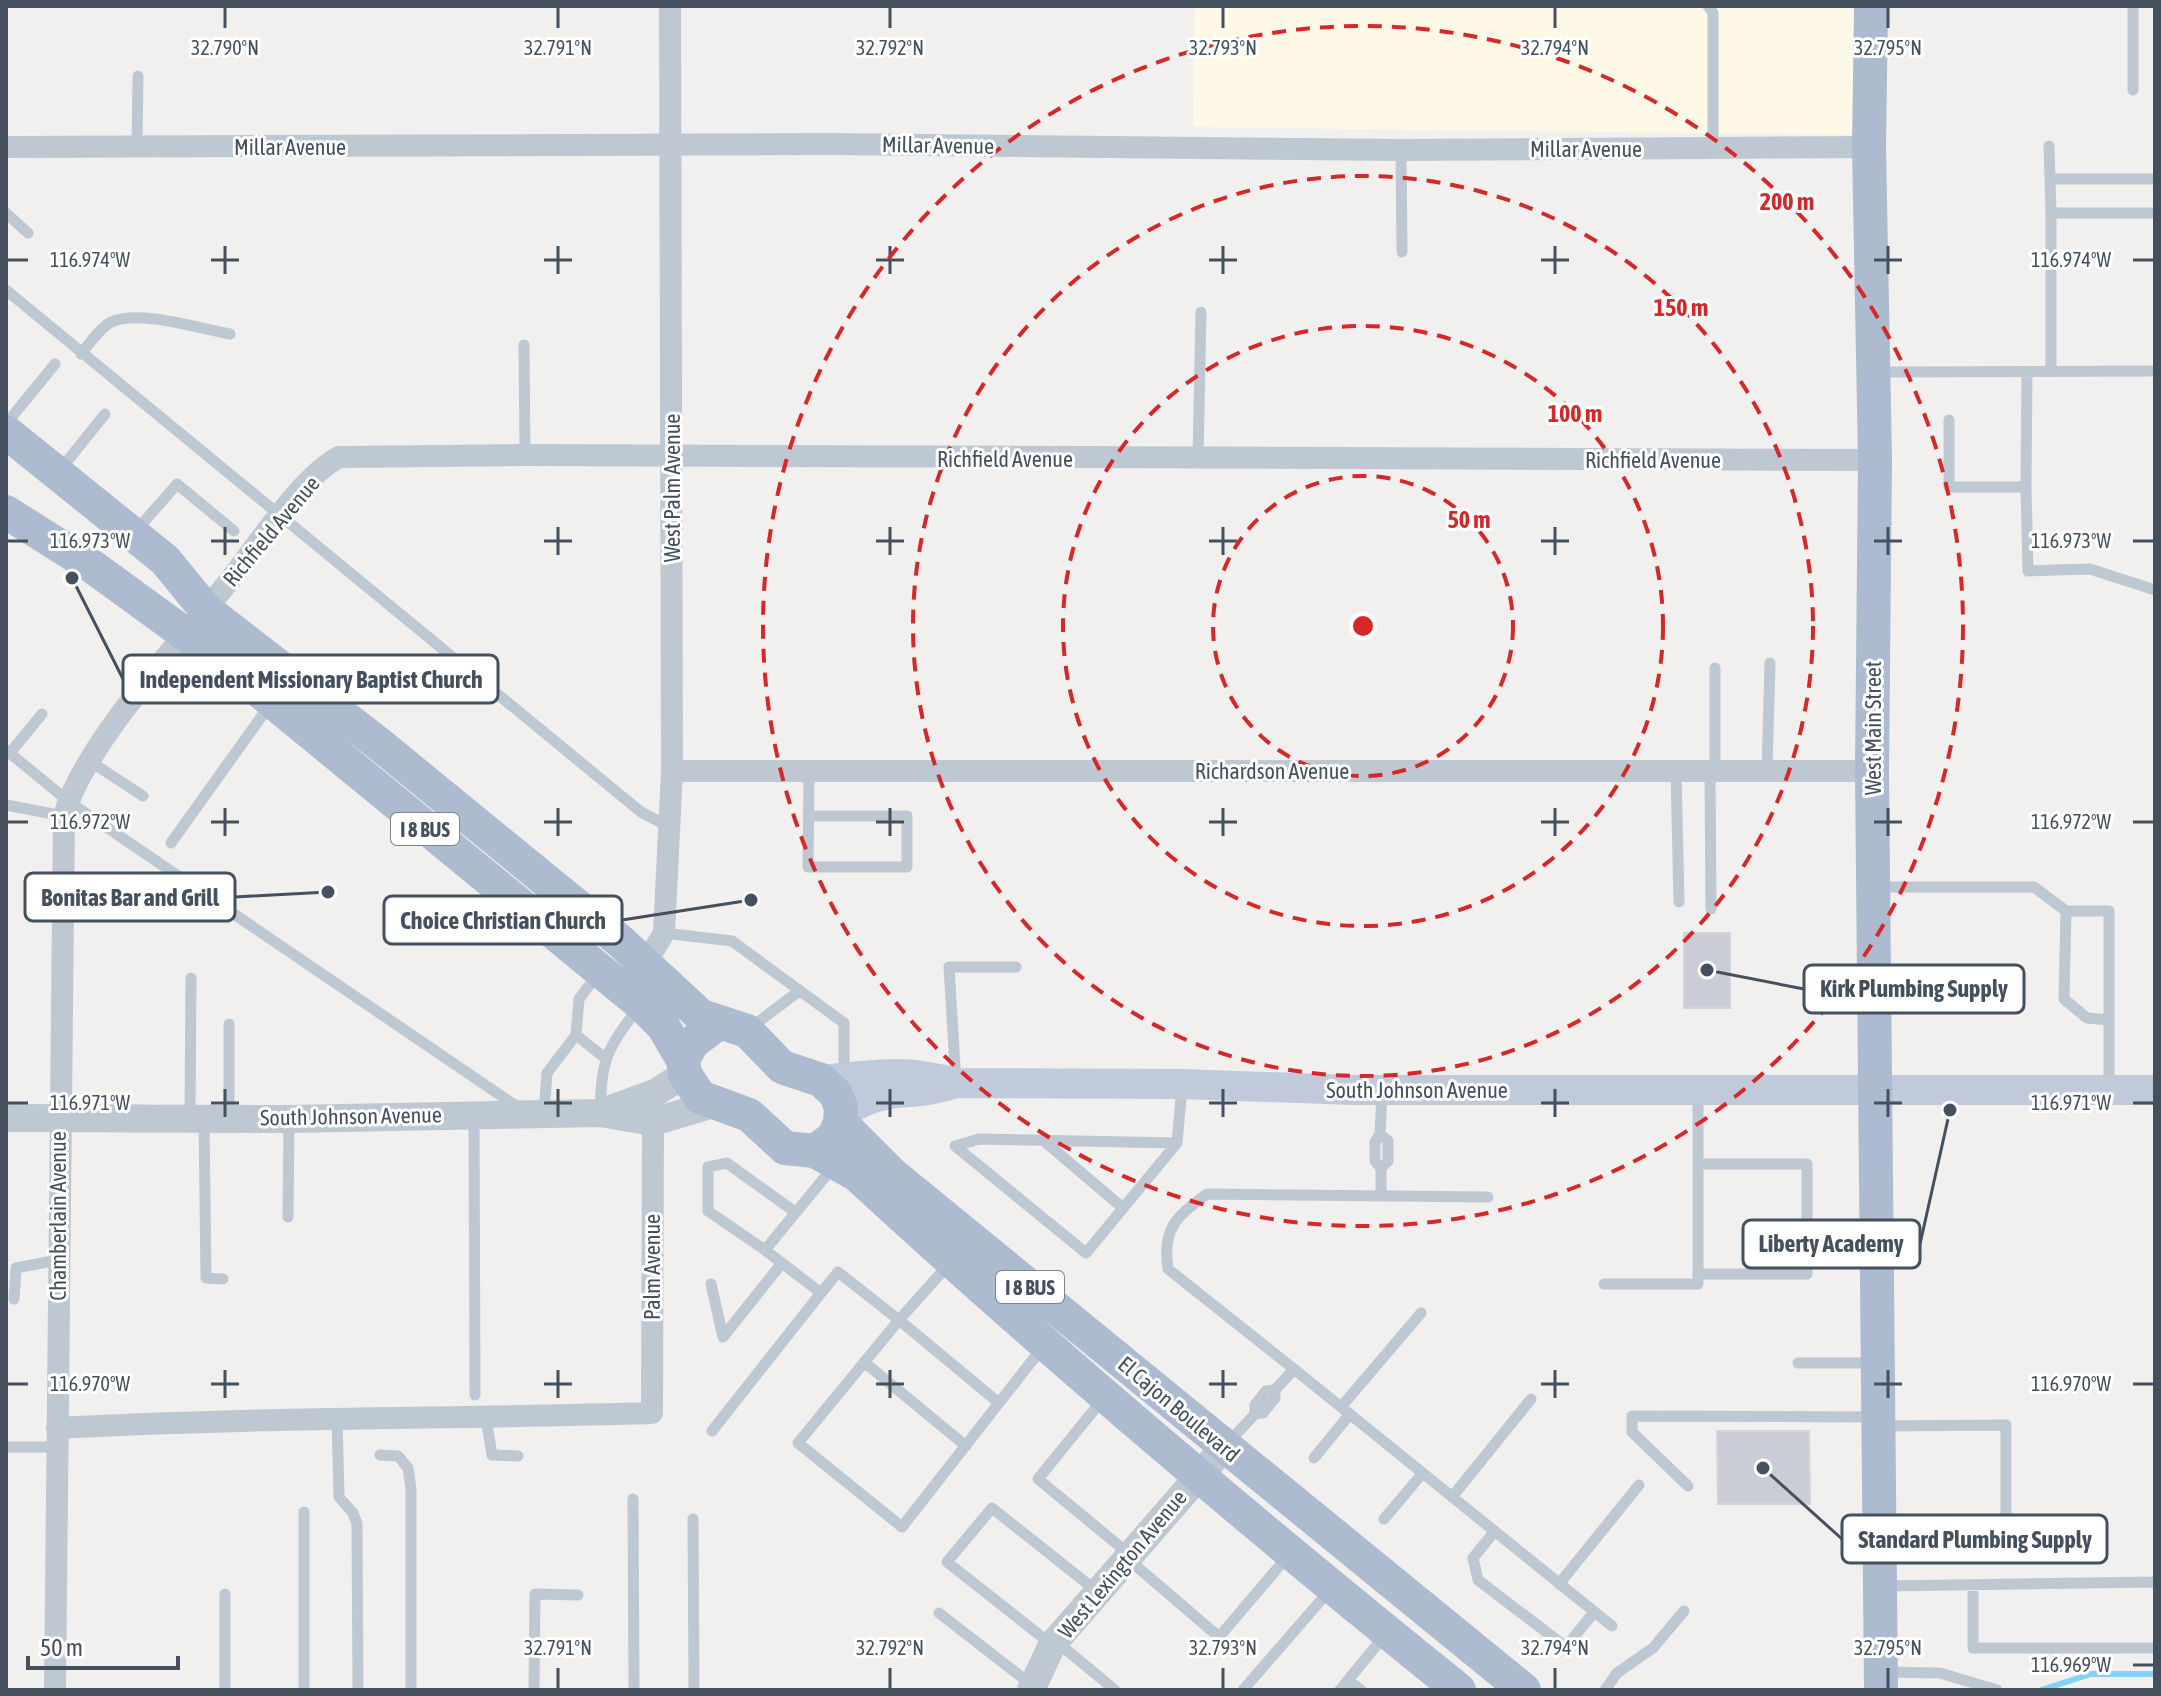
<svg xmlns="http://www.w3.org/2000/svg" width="2161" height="1696" viewBox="0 0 2161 1696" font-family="'Asap Condensed',sans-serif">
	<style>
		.commercial { fill: #fef9e7 }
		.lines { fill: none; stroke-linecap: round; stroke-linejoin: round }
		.stream { stroke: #82d3f4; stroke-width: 6 }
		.building { fill: #cacdd5; stroke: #d2d4db; stroke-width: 2 }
		.service { stroke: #bec8d2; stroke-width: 11 }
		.minor { stroke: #bec8d2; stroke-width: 22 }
		.tertiary { stroke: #bec8d2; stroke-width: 28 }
		.secondary { stroke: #c0cada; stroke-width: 30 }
		.primary { stroke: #acbbd0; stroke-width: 34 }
		.ticks { fill: none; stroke: #45505e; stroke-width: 3 }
		.ring { fill: none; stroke: #d62828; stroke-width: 4; stroke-dasharray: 14 10 }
		.labels { text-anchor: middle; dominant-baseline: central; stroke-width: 6; stroke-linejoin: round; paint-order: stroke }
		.shield { fill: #fff; stroke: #7d848e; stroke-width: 2 }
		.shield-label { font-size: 20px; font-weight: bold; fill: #45505e }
		.street-label { font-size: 22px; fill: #45505e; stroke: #fff }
		.ticks-label { font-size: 20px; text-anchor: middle; fill: #45505e; stroke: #fff; stroke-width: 6; stroke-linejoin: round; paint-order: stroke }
		.centre { fill: #d62828; stroke: #fff; stroke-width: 4 }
		.ring-label { font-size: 24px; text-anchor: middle; font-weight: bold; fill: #d62828; stroke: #fff; stroke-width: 6; stroke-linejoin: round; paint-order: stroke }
		.leader { fill: none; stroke: #45505e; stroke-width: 3 }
		.callout-dot { fill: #45505e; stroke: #fff; stroke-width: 3 }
		.callout { fill: #fff; stroke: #45505e; stroke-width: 3 }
		.callout-label { font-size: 24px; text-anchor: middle; font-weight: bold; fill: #45505e }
	</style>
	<rect width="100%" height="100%" fill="#f2efef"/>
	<!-- commercial -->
	<path class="commercial" d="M1194 6H1860L1861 135 1193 127Z"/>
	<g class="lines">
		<!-- stream -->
		<path class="stream" d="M2041 1690 2091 1674H2155"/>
	</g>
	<!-- building -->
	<path class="building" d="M1684 933H1730V1008H1684Z
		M1717 1431H1809L1810 1504H1718Z"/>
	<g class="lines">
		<!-- service -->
		<path class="service" d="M1708 6 1713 13V148
			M2133 6V90
			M2049 146 2051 213H2155
			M137 147 138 76
			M1401 150 1402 252
			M2050 179H2155
			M6 213 28 233
			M2051 213V371
			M6 290 641 812 670 827
			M524 345 525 455
			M81 354C90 343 99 329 111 322 139 309 201 329 230 334
			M1878 372 2155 371
			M1949 420V487H2026L2027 371
			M6 424 55 364
			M1198 459 1201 312
			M60 470 105 414
			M2026 487 2028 571 2090 569 2155 590
			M136 531 177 484 234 531
			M6 750 68 801 519 1108
			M10 753 42 714
			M91 762 143 796
			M1676 771 1679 902
			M1710 771 1711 909
			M1715 771V668
			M1767 771 1770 663
			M6 805 64 816
			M808 816H907V867H808L809 771
			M171 843 269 706
			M1879 887H2034L2066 911
			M664 933 732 941 844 1023V1075
			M2109 1020 2087 1018 2064 999 2066 911H2109V1089
			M749 1029 799 991
			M576 1035 605 1058
			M956 1083 949 967H1016
			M600 1112C602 1057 606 1051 638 1008
			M544 1113 547 1073 576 1035 579 999 597 975
			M474 1114 475 1395
			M190 1118 191 978
			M204 1119 206 1278 223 1279
			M229 1119V1024
			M1380 1134 1388 1141V1161L1381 1168V1196
			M1044 1141 1123 1208
			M1177 1143 979 1139 955 1146 1086 1253 1177 1143 1182 1087
			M1698 1164H1807V1274H1698
			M1381 1168 1375 1161V1142L1380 1134 1382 1093
			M795 1212 727 1163 708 1167V1211L765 1250 834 1166
			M288 1217 289 1119
			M765 1250 821 1293 838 1272 899 1320 950 1263
			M711 1284 723 1337 782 1263
			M1604 1284H1698V1091
			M14 1299 16 1268 58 1260
			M864 1362 966 1446
			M1798 1363H1875
			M1294 1369 1612 1626
			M1102 1400 1038 1479 1129 1554
			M999 1403 899 1320 798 1443 902 1527 1042 1348
			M1341 1407 1421 1313
			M1255 1414 1263 1413 1275 1398V1390
			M337 1418 339 1497 353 1513 357 1524 358 1690
			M486 1418 492 1455 518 1456
			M1881 1426 2006 1425V1522L2102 1521
			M712 1431 821 1293
			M1227 1444 1255 1414V1405L1266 1391 1275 1390 1294 1369 1168 1269C1162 1228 1176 1217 1207 1194L1488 1197
			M6 1447H57
			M380 1455 398 1456 408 1468 411 1489V1690
			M1314 1458 1350 1414
			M1688 1486 1632 1432V1416L1875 1417
			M1452 1497 1531 1399
			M633 1499 634 1690
			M304 1512V1690
			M693 1519 694 1690
			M1384 1519 1422 1474
			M1494 1532 1473 1558 1478 1580 1566 1647 1594 1612
			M1128 1559 1219 1637 1288 1556
			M1559 1584 1639 1485
			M1886 1586 2155 1582
			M1973 1586V1648H2155
			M225 1594V1690
			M939 1613 1033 1686
			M1057 1642 1115 1690
			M1051 1644 947 1562 992 1508 1099 1593
			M1885 1672 1940 1673 1997 1690
			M1348 1680 1361 1690
			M534 1690 535 1594 578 1595
			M1243 1690 1329 1591
			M1340 1690 1384 1636
			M1605 1690 1617 1673 1653 1648 1684 1611"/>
		<!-- minor -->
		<path class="minor" d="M6 147 829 144 1401 150 1869 147
			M672 771H1872
			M645 964 664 933 672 771 670 6
			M57 1428C255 1417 453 1419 652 1413L653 1122
			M55 1690 64 816C83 745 182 640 230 580 258 545 300 478 339 457L525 455 1875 460"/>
		<!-- tertiary -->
		<path class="tertiary" d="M685 1074 655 1093 600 1113 653 1122 713 1104
			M6 1118 289 1119 600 1113
			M1031 1690 1052 1645 1225 1446"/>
		<!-- secondary -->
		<path class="secondary" d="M821 1080C875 1075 901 1068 956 1083 909 1100 887 1082 841 1115
			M956 1083 1182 1084 1353 1090H2155"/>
		<!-- primary -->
		<path class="primary" d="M1871 6 1869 147 1875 460 1872 771 1881 1690
			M6 432 165 560 206 610 379 744 620 941 701 1016 747 1031 782 1067 821 1080 835 1093 841 1107 840 1122 834 1137 815 1151 785 1148 749 1115 700 1097 685 1074 683 1060 692 1043 717 1024
			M6 512 93 567 229 666 641 1004 663 1026 683 1060
			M840 1122 893 1175 1524 1690
			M815 1151 857 1175C1051 1354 1253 1524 1459 1690"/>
	</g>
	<!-- ticks -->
	<path class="ticks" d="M225 8V28M558 8V28M890 8V28M1223 8V28M1555 8V28M1888 8V28M225 246V274M558 246V274M890 246V274M1223 246V274M1555 246V274M1888 246V274M8 260H28M211 260H239M544 260H572M876 260H904M1209 260H1237M1541 260H1569M1874 260H1902M2133 260H2153M225 527V555M558 527V555M890 527V555M1223 527V555M1555 527V555M1888 527V555M8 541H28M211 541H239M544 541H572M876 541H904M1209 541H1237M1541 541H1569M1874 541H1902M2133 541H2153M225 808V836M558 808V836M890 808V836M1223 808V836M1555 808V836M1888 808V836M8 822H28M211 822H239M544 822H572M876 822H904M1209 822H1237M1541 822H1569M1874 822H1902M2133 822H2153M225 1089V1117M558 1089V1117M890 1089V1117M1223 1089V1117M1555 1089V1117M1888 1089V1117M8 1103H28M211 1103H239M544 1103H572M876 1103H904M1209 1103H1237M1541 1103H1569M1874 1103H1902M2133 1103H2153M225 1370V1398M558 1370V1398M890 1370V1398M1223 1370V1398M1555 1370V1398M1888 1370V1398M8 1384H28M211 1384H239M544 1384H572M876 1384H904M1209 1384H1237M1541 1384H1569M1874 1384H1902M2133 1384H2153M2133 1665H2153M558 1668V1688M890 1668V1688M1223 1668V1688M1555 1668V1688M1888 1668V1688"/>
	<!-- distance rings -->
	<g class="ring">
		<circle cx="1363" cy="626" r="150"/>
		<circle cx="1363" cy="626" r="300"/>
		<circle cx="1363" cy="626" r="450"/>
		<circle cx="1363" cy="626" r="600"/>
	</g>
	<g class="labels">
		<!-- shield labels -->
		<g class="shield">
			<rect x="391" y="813" width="68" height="32" rx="6"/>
			<rect x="996" y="1271" width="68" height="32" rx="6"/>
		</g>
		<g class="shield-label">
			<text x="425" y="829">I 8 BUS</text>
			<text x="1030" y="1287">I 8 BUS</text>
		</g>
		<!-- street labels -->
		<g class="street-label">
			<text transform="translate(938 145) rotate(1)">Millar Avenue</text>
			<text x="290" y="147">Millar Avenue</text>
			<text x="1586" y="149">Millar Avenue</text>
			<text x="1005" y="459">Richfield Avenue</text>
			<text x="1653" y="460">Richfield Avenue</text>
			<text transform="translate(672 488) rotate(-90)">West Palm Avenue</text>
			<text transform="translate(271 531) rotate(-50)">Richfield Avenue</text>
			<text transform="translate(1873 728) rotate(-90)">West Main Street</text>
			<text x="1272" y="771">Richardson Avenue</text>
			<text x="1417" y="1090">South Johnson Avenue</text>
			<text transform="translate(351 1116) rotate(-1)">South Johnson Avenue</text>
			<text transform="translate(58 1216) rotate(-90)">Chamberlain Avenue</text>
			<text transform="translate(652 1267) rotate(-90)">Palm Avenue</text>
			<text transform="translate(1179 1409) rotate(40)">El Cajon Boulevard</text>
			<text transform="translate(1122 1564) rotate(-50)">West Lexington Avenue</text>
		</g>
	</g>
	<g class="ticks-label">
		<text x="225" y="55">32.790°N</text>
		<text x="558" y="55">32.791°N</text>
		<text x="890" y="55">32.792°N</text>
		<text x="1223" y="55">32.793°N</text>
		<text x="1555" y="55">32.794°N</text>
		<text x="1888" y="55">32.795°N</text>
		<text x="2071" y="267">116.974°W</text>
		<text x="90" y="267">116.974°W</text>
		<text x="2071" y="548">116.973°W</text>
		<text x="90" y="548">116.973°W</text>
		<text x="2071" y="829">116.972°W</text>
		<text x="90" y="829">116.972°W</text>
		<text x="2071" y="1110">116.971°W</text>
		<text x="90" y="1110">116.971°W</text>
		<text x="2071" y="1391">116.970°W</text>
		<text x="90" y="1391">116.970°W</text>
		<text x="558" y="1655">32.791°N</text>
		<text x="890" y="1655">32.792°N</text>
		<text x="1223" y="1655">32.793°N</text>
		<text x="1555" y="1655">32.794°N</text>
		<text x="1888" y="1655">32.795°N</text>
		<text x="2071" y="1672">116.969°W</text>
	</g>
	<circle cx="1363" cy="626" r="12" class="centre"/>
	<g class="ring-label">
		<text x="1787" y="210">200 m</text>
		<text x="1681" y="316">150 m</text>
		<text x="1575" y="422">100 m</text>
		<text x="1469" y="528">50 m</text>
	</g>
	<!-- callouts -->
	<path class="leader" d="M72 578L123 679M328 892L235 897M751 900L622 920M1707 970L1804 989M1950 1110L1920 1244M1763 1468L1842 1539"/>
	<g class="callout-dot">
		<circle cx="72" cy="578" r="8"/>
		<circle cx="328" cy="892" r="8"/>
		<circle cx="751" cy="900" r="8"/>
		<circle cx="1707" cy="970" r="8"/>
		<circle cx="1950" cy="1110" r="8"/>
		<circle cx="1763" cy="1468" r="8"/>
	</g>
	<g class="callout">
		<rect x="123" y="655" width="375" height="48" rx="8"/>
		<rect x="25" y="873" width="210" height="48" rx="8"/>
		<rect x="384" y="896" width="238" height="48" rx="8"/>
		<rect x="1804" y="965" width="220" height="48" rx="8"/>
		<rect x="1743" y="1220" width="177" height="48" rx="8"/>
		<rect x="1842" y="1515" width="265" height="48" rx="8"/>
	</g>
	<g class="callout-label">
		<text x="311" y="688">Independent Missionary Baptist Church</text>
		<text x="130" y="906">Bonitas Bar and Grill</text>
		<text x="503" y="929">Choice Christian Church</text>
		<text x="1914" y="997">Kirk Plumbing Supply</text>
		<text x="1831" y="1252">Liberty Academy</text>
		<text x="1975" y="1548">Standard Plumbing Supply</text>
	</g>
	<!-- border -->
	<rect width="2161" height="1696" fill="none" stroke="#45505e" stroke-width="16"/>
	<!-- scale -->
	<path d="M28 1656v12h150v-12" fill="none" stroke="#45505e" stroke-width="4"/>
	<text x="40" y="1656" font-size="24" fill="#45505e" stroke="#ffffff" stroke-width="6" paint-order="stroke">50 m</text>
</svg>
